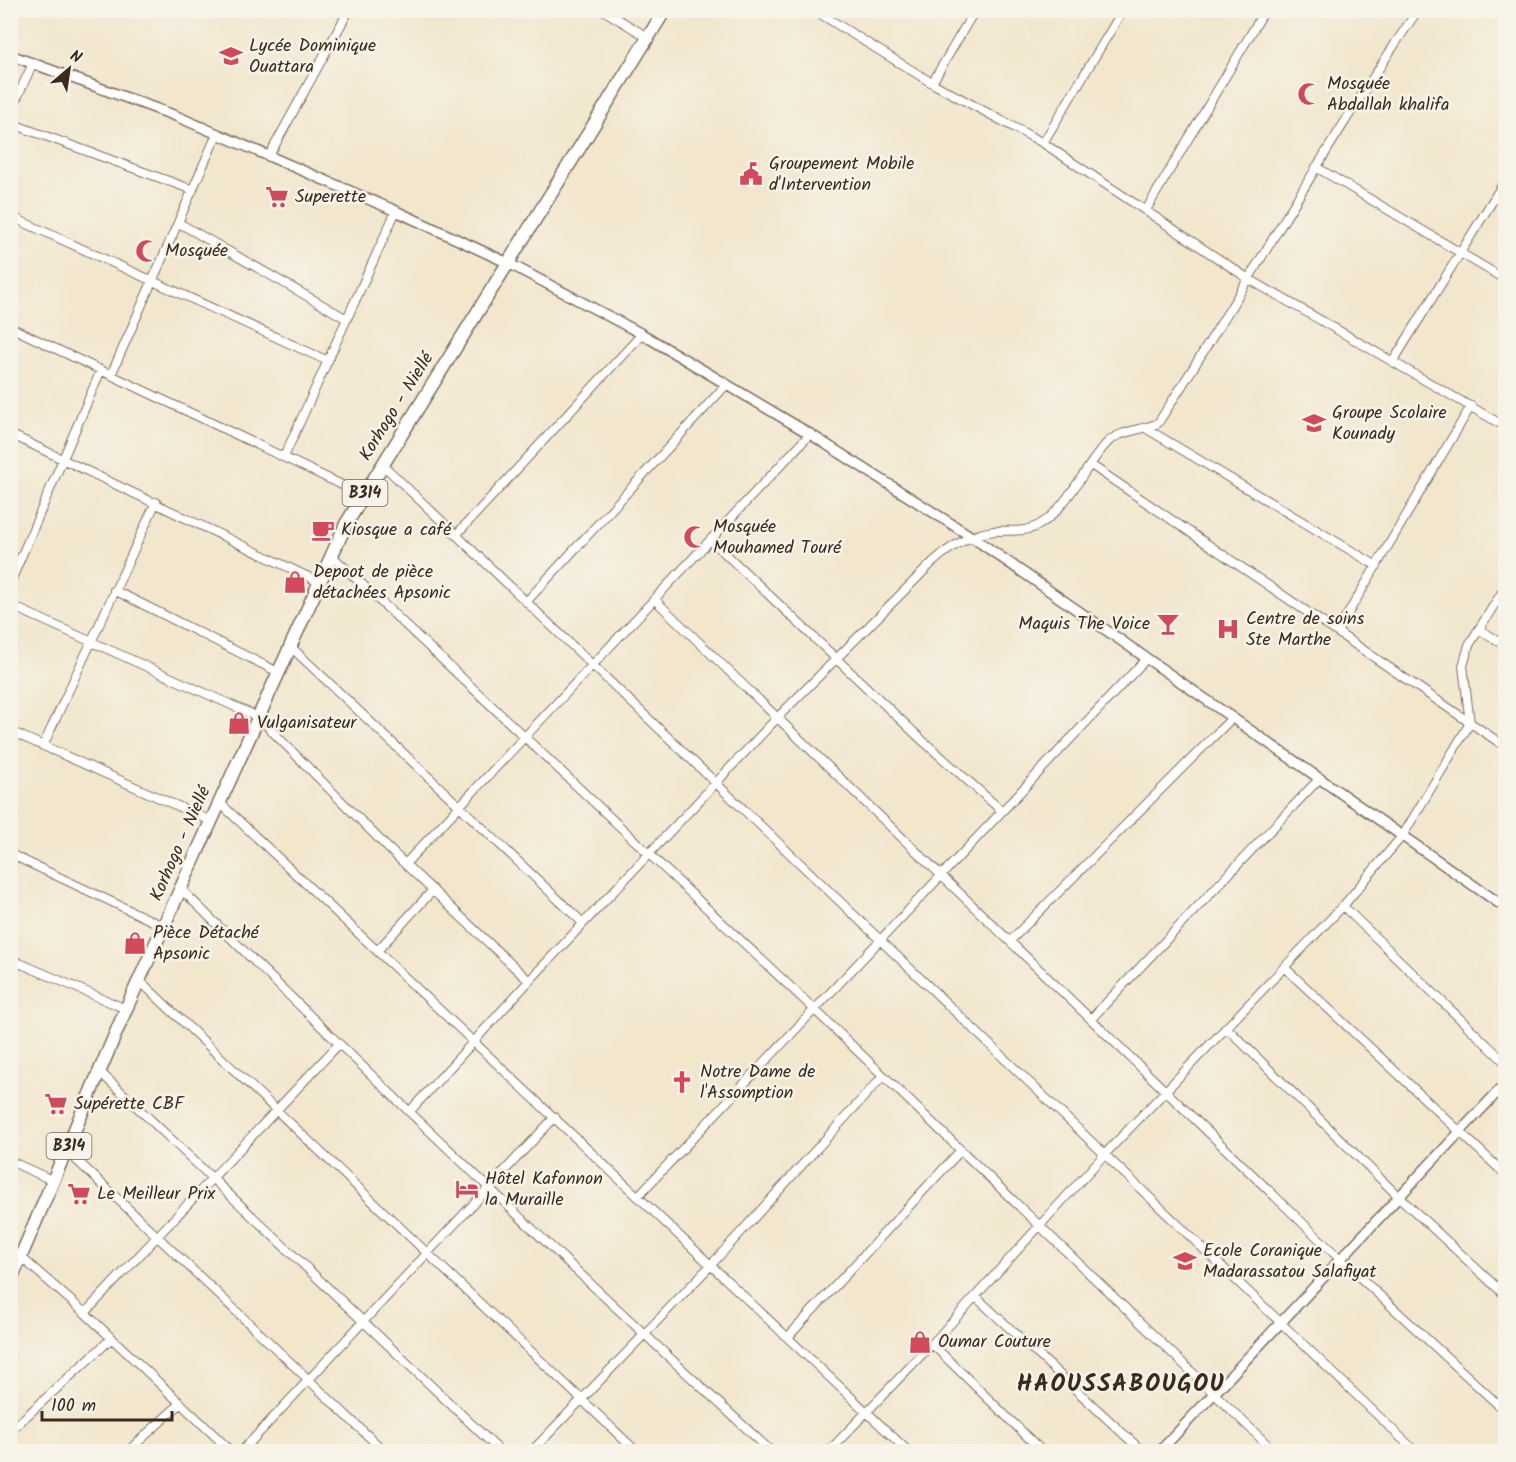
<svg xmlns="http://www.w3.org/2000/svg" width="1516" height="1462" viewBox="0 0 1516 1462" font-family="Kalam,sans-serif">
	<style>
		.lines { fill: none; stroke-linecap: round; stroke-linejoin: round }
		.minor-casing { stroke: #7b6c5b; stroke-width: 10 }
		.tertiary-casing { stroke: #7b6c5b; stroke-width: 12 }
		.primary-casing { stroke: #7b6c5b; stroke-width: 15 }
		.minor { stroke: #fff; stroke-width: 8 }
		.tertiary { stroke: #fff; stroke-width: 9 }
		.primary { stroke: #fff; stroke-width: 12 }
		.labels { text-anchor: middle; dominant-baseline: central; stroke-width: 5; stroke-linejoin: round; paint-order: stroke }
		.shield { fill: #f7f3e8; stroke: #73665b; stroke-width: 1.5 }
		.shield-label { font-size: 16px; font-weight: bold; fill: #3b2a1e }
		.poi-label { font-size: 18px; fill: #3b2a1e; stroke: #f7f3e8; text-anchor: start }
		.street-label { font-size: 18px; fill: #3b2a1e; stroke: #f7f3e8 }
		.district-label { font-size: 24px; font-weight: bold; letter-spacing: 1.5px; fill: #3b2a1e; stroke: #f7f3e8 }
	</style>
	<rect width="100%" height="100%" fill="#f7f3e8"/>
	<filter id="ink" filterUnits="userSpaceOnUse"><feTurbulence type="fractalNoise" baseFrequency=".0167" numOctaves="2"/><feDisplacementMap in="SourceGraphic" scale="12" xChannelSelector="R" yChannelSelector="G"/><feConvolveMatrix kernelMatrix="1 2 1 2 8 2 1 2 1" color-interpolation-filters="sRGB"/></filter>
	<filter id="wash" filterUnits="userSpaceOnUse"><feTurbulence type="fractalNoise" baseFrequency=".008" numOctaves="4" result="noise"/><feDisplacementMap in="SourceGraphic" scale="24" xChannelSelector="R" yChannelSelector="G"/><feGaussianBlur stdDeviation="1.35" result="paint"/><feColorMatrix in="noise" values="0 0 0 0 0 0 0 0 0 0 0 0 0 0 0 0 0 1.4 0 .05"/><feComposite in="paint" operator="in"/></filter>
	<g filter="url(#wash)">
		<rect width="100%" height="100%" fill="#f2e6cd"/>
	</g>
	<g filter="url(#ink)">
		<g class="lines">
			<!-- minor casing -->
			<g class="minor-casing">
				<path id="minor" d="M603 10 649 38
					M814 10 932 83 1043 143 1249 279 1506 427
					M828 19 833 10
					M932 83 975 10
					M10 113 33 63
					M10 123 193 190
					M1043 143 1123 10
					M269 156 349 10
					M1316 167 1506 280
					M1146 210 1265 10
					M10 216 328 361
					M179 223 347 319
					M10 327 363 495
					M1394 360 1506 179
					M111 375 217 134
					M1147 429 1377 566
					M10 434 319 582
					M284 457 396 211
					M382 464 1416 1452
					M1091 465 1506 747
					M456 535 642 334
					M712 541 922 740 1002 811
					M331 555 815 1010 1275 1452
					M10 583 101 370
					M114 590 278 672
					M655 600 1339 1258 1506 1412
					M527 601 727 384
					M10 605 258 717 389 849 529 981
					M1479 629 1506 646
					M1337 632 1471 406
					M290 646 583 923
					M10 731 211 821
					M43 746 156 502
					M219 802 909 1452
					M10 854 163 926
					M405 864 810 434
					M180 888C374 1080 571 1268 772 1452
					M1343 906 1506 1063
					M1010 941 1232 718
					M377 951 433 890
					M10 959 126 1009
					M1284 967 1506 1175
					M10 979 18 962
					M139 980 637 1452
					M1091 1019 1320 778
					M1226 1027 1398 1196 1506 1296
					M99 1071 501 1452
					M410 1111 529 981 777 718 933 562C951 546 970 534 994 531 1010 530 1025 533 1039 525 1066 510 1085 466 1107 443 1120 430 1141 431 1158 423 1247 287 1326 144 1418 10
					M67 1151 385 1452
					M10 1161 54 1181
					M638 1196 1147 658
					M10 1252 21 1257 85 1313 232 1452
					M976 1297 1143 1452
					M85 1313 338 1045
					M788 1337 961 1150
					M932 1344 1043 1452
					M10 1431 112 1338
					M127 1452 181 1403
					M241 1452 555 1117
					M531 1452 711 1265 883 1076
					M828 1452 932 1344 1104 1155 1343 906 1403 835 1470 723 1463 666 1469 645 1506 586"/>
			</g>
			<!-- tertiary casing -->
			<g class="tertiary-casing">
				<path id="tertiary" d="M10 55 176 116 396 211 508 263 642 334 810 434 972 537 1506 908
					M1159 1452 1506 1083"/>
			</g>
			<!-- primary casing -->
			<g class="primary-casing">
				<path id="primary" d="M10 1282 126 1009 346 524 665 10"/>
			</g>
			<!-- minor -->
			<use href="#minor" class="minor"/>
			<!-- tertiary -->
			<use href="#tertiary" class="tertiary"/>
			<!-- primary -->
			<use href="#primary" class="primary"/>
		</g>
	</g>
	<!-- icons -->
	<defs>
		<g id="school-bare" transform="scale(1.8)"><path d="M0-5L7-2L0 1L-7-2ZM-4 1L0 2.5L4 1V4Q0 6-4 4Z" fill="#d1495b" stroke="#f7f3e8" stroke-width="2.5" paint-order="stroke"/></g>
		<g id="mosque-bare" transform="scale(1.8)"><path d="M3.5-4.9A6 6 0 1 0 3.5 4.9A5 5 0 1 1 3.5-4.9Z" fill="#d1495b" stroke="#f7f3e8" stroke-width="2.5" paint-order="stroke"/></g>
		<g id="civic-bare" transform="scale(1.8)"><path d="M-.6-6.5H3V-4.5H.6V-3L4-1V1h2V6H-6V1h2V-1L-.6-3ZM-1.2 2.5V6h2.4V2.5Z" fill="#d1495b" stroke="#f7f3e8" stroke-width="2.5" paint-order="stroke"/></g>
		<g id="supermarket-bare" transform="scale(1.8)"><path d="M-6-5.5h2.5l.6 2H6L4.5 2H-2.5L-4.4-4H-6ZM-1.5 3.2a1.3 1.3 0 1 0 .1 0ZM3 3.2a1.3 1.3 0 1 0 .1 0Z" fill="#d1495b" stroke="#f7f3e8" stroke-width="2.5" paint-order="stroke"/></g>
		<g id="cafe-bare" transform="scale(1.8)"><path d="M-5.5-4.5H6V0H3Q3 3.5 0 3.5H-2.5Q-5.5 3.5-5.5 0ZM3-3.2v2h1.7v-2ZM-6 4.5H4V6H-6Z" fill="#d1495b" stroke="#f7f3e8" stroke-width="2.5" paint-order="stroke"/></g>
		<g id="shop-bare" transform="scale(1.8)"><path d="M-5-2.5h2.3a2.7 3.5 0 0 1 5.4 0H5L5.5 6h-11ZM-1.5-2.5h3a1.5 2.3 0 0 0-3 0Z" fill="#d1495b" stroke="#f7f3e8" stroke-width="2.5" paint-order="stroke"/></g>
		<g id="bar-bare" transform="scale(1.8)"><path d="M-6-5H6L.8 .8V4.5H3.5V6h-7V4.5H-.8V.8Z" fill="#d1495b" stroke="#f7f3e8" stroke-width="2.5" paint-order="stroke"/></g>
		<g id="hospital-bare" transform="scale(1.8)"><path d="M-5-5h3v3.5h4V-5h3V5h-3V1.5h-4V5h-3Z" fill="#d1495b" stroke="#f7f3e8" stroke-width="2.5" paint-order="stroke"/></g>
		<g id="church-bare" transform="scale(1.8)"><path d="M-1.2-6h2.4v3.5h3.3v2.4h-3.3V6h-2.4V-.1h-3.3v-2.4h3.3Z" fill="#d1495b" stroke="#f7f3e8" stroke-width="2.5" paint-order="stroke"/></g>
		<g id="hotel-bare" transform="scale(1.8)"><path d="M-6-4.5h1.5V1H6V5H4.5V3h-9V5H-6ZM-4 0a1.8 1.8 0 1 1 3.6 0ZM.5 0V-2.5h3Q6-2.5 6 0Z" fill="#d1495b" stroke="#f7f3e8" stroke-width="2.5" paint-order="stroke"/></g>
	</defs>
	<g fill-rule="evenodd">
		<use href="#school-bare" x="231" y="56"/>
		<use href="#mosque-bare" x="1309" y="94"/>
		<use href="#civic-bare" x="751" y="174"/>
		<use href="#supermarket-bare" x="277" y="197"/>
		<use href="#mosque-bare" x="147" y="251"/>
		<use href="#school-bare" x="1314" y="423"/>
		<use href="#cafe-bare" x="323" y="530"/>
		<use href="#mosque-bare" x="695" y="537"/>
		<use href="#shop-bare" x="295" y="582"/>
		<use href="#bar-bare" x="1168" y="624"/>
		<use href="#hospital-bare" x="1228" y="629"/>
		<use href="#shop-bare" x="239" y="723"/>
		<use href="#shop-bare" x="135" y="943"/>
		<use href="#church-bare" x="682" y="1082"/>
		<use href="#supermarket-bare" x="56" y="1104"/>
		<use href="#hotel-bare" x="467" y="1189"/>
		<use href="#supermarket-bare" x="79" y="1194"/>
		<use href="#school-bare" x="1185" y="1261"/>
		<use href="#shop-bare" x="920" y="1342"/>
	</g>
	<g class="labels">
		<!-- shield labels -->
		<g class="shield">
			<rect x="342.5" y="480" width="45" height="26" rx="4.5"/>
			<rect x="46.5" y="1133" width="45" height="26" rx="4.5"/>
		</g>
		<g class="shield-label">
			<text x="365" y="493">B314</text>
			<text x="69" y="1146">B314</text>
		</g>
		<!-- poi labels -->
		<g class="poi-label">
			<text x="249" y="46">Lycée Dominique<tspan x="249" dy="21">Ouattara</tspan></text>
			<text x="1327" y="84">Mosquée<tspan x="1327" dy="21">Abdallah khalifa</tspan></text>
			<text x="769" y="164">Groupement Mobile<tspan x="769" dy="21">d'Intervention</tspan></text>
			<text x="295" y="197">Superette</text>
			<text x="165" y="251">Mosquée</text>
			<text x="1332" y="413">Groupe Scolaire<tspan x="1332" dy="21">Kounady</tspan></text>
			<text x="713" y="527">Mosquée<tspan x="713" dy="21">Mouhamed Touré</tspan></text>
			<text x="341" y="530">Kiosque a café</text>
			<text x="313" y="572">Depoot de pièce<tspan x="313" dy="21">détachées Apsonic</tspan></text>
			<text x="1246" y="619">Centre de soins<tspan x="1246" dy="21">Ste Marthe</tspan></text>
			<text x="1150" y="624" text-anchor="end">Maquis The Voice</text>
			<text x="257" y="723">Vulganisateur</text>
			<text x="153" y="933">Pièce Détaché<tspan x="153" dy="21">Apsonic</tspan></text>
			<text x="700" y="1072">Notre Dame de<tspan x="700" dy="21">l'Assomption</tspan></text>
			<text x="74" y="1104">Supérette CBF</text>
			<text x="485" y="1179">Hôtel Kafonnon<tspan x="485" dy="21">la Muraille</tspan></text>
			<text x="97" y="1194">Le Meilleur Prix</text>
			<text x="1203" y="1251">Ecole Coranique<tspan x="1203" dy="21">Madarassatou Salafiyat</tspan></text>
			<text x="938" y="1342">Oumar Couture</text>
		</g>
		<!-- street labels -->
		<g class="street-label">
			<text transform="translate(397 407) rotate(-58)">Korhogo - Niellé</text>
			<text transform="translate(181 844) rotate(-66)">Korhogo - Niellé</text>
		</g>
		<!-- district labels -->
		<g class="district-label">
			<text x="1121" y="1384">HAOUSSABOUGOU</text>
		</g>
	</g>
	<!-- margin -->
	<rect width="1516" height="1462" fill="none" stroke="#f7f3e8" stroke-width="36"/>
	<!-- north arrow -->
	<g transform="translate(69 69) rotate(29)" stroke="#f7f3e8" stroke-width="4.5" paint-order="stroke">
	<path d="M0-4.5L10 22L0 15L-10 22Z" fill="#3b2a1e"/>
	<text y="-9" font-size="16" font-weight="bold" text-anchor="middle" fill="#3b2a1e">N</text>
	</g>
	<!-- scale -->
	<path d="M42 1411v9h130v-9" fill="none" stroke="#3b2a1e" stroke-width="3"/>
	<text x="51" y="1411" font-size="18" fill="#3b2a1e" stroke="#f7f3e8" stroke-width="4.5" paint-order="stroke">100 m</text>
</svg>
